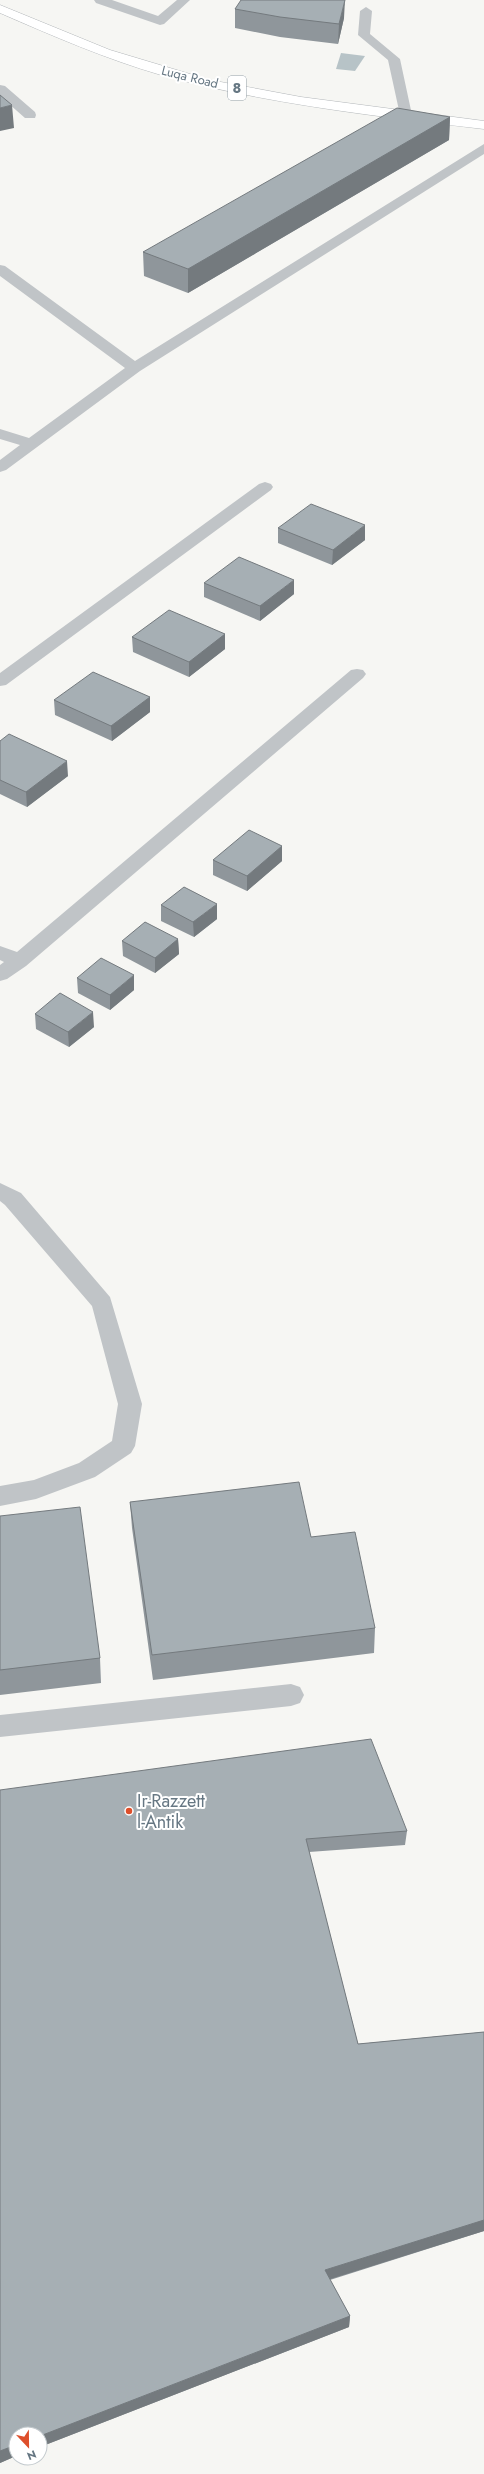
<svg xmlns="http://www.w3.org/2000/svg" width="484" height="2474" viewBox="0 0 484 2474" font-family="Jost,sans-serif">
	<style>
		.water { fill: #b7c3c7 }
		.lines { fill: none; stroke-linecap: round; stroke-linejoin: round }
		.trunk-casing { stroke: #b3b7ba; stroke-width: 1 }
		.service { fill: #c0c4c7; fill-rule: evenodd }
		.trunk { fill: #fff; fill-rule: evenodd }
		.wall { fill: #8f969b }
		.shaded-wall { fill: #747a7e }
		.building { fill: #a6afb4; stroke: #747a7e }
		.poi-dot { fill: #de4f2b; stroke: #fff; stroke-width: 1.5 }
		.labels { text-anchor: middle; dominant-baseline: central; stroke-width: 4; stroke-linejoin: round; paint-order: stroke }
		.far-street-label { font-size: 13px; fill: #667783; stroke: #fff }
		.shield { fill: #fff; stroke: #94a0a8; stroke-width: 1 }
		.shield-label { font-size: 14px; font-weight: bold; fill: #667783 }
		.near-poi-label { font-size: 18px; fill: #667783; stroke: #fff; text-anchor: start }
	</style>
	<rect width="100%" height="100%" fill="#f6f6f3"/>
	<!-- water -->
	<path class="water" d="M341 53 365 56 355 71 336 69Z"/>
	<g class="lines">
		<!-- trunk casing -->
		<g class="trunk-casing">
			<path id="trunk" d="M0 5 110 50 210 80 301 97 484 121V129C376 116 267 104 161 75 106 59 53 36 0 13Z"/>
		</g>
		<!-- service -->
		<path class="service" d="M94 0H112L158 16 177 0H190L164 24 160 25 96 3Z
			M366 7 372 11 370 34 400 59 412 115 411 118 406 119 400 115 388 60 358 35 360 11Z
			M0 85 5 86 35 112 36 115 35 118H25L0 96Z
			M484 144V154L140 371 6 470 0 472V460L20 445 0 439V429L29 438 125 368 0 276V265L5 266 135 361Z
			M265 482 271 484 273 487 271 490 6 685 0 686V673L259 484Z
			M357 669 363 670 366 674 363 678 26 966 7 979 0 981V965L4 962 0 960V946L17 952 351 670Z
			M0 1183 21 1193 110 1297 142 1404 135 1446 131 1453 95 1477 36 1499 0 1506V1486L34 1480 79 1463 112 1441 118 1404 92 1306 5 1205 0 1201Z
			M291 1684 300 1687 304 1695 300 1703 291 1706 0 1737V1715Z"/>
		<!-- trunk -->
		<use href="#trunk" class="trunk"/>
	</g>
	<!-- wall -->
	<path class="wall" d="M235 9 344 18 338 44 280 37 235 28Z
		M450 117 449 140 188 293 144 276 143 252Z
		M278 528 365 540 332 565 278 543Z
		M204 583 294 594 260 621 204 597Z
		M225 634V649L189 677 133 652 132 637Z
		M150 697V712L112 741 55 715 54 700Z
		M0 741 68 776 27 807 0 794Z
		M282 846V861L247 891 213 875V860Z
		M161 905 217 919 194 937 161 921Z
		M178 939 179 954 155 973 123 956 122 941Z
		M77 978 134 990 110 1010 78 993Z
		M35 1014 94 1027 69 1047 36 1029Z
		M130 1502 311 1537 375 1628 374 1653 153 1680 132 1528Z
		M0 1516 100 1658 101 1683 0 1695Z
		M0 1790 407 1831 405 1845 309 1852 358 2044 484 2032V2231L330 2280 350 2316 349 2327 40 2447V2434L16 2456 0 2463Z"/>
	<!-- shaded-wall -->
	<path class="shaded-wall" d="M345 0 344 18 338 44 339 24Z
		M12 105 14 128 0 131V108Z
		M450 117 449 140 188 293V269Z
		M365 525V540L332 565 333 550Z
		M294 580V594L260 621V606Z
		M225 634V649L189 677V662Z
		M150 697V712L112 741 111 726Z
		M67 761 68 776 27 807 26 792Z
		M282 846V861L247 891V876Z
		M217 904V919L194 937 193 922Z
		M178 939 179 954 155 973V958Z
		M134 975V990L110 1010V995Z
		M93 1012 94 1027 69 1047 68 1032Z
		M484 2220V2231L324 2281 325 2270Z
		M350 2316 349 2327 40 2447V2436Z
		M16 2445V2456L0 2463V2451Z"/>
	<!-- building -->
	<path class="building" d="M241 0H345L339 24 280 17 235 9Z
		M0 95 12 105 0 108Z
		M397 108 450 117 188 269 143 252Z
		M311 504 365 525 333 550 278 528Z
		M239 557 294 580 260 606 204 583Z
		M169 610 225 634 189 662 132 637Z
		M93 672 150 697 111 726 54 700Z
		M9 734 67 761 26 792 0 780V741Z
		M249 830 282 846 247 876 213 860Z
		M184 887 217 904 193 922 161 905Z
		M145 922 178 939 155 958 122 941Z
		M101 958 134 975 110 995 77 978Z
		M60 993 93 1012 68 1032 35 1014Z
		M299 1482 311 1537 355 1532 375 1628 152 1655 130 1502Z
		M80 1507 100 1658 0 1670V1516Z
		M371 1739 407 1831 306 1839 358 2044 484 2032V2220L325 2270 350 2316 40 2436V2434H16V2445L0 2451V1790Z"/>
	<!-- markers -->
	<circle class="poi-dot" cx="129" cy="1811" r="4"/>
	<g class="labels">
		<!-- far-street labels -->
		<g class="far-street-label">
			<text transform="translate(190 77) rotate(14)">Luqa Road</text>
		</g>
		<!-- shield labels -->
		<rect class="shield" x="228" y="76" width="18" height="24" rx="3"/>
		<g class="shield-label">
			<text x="237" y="88">8</text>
		</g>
		<!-- near-poi labels -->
		<g class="near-poi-label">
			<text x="137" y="1801">Ir-Razzett<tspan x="137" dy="21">l-Antik</tspan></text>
		</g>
	</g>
	<!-- north arrow -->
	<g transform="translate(28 2446) rotate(158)"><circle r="19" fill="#ffffff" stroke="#c2c9cd"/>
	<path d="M0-3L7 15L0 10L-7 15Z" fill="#de4f2b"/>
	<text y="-6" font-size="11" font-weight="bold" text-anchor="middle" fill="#667783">N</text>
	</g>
</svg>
